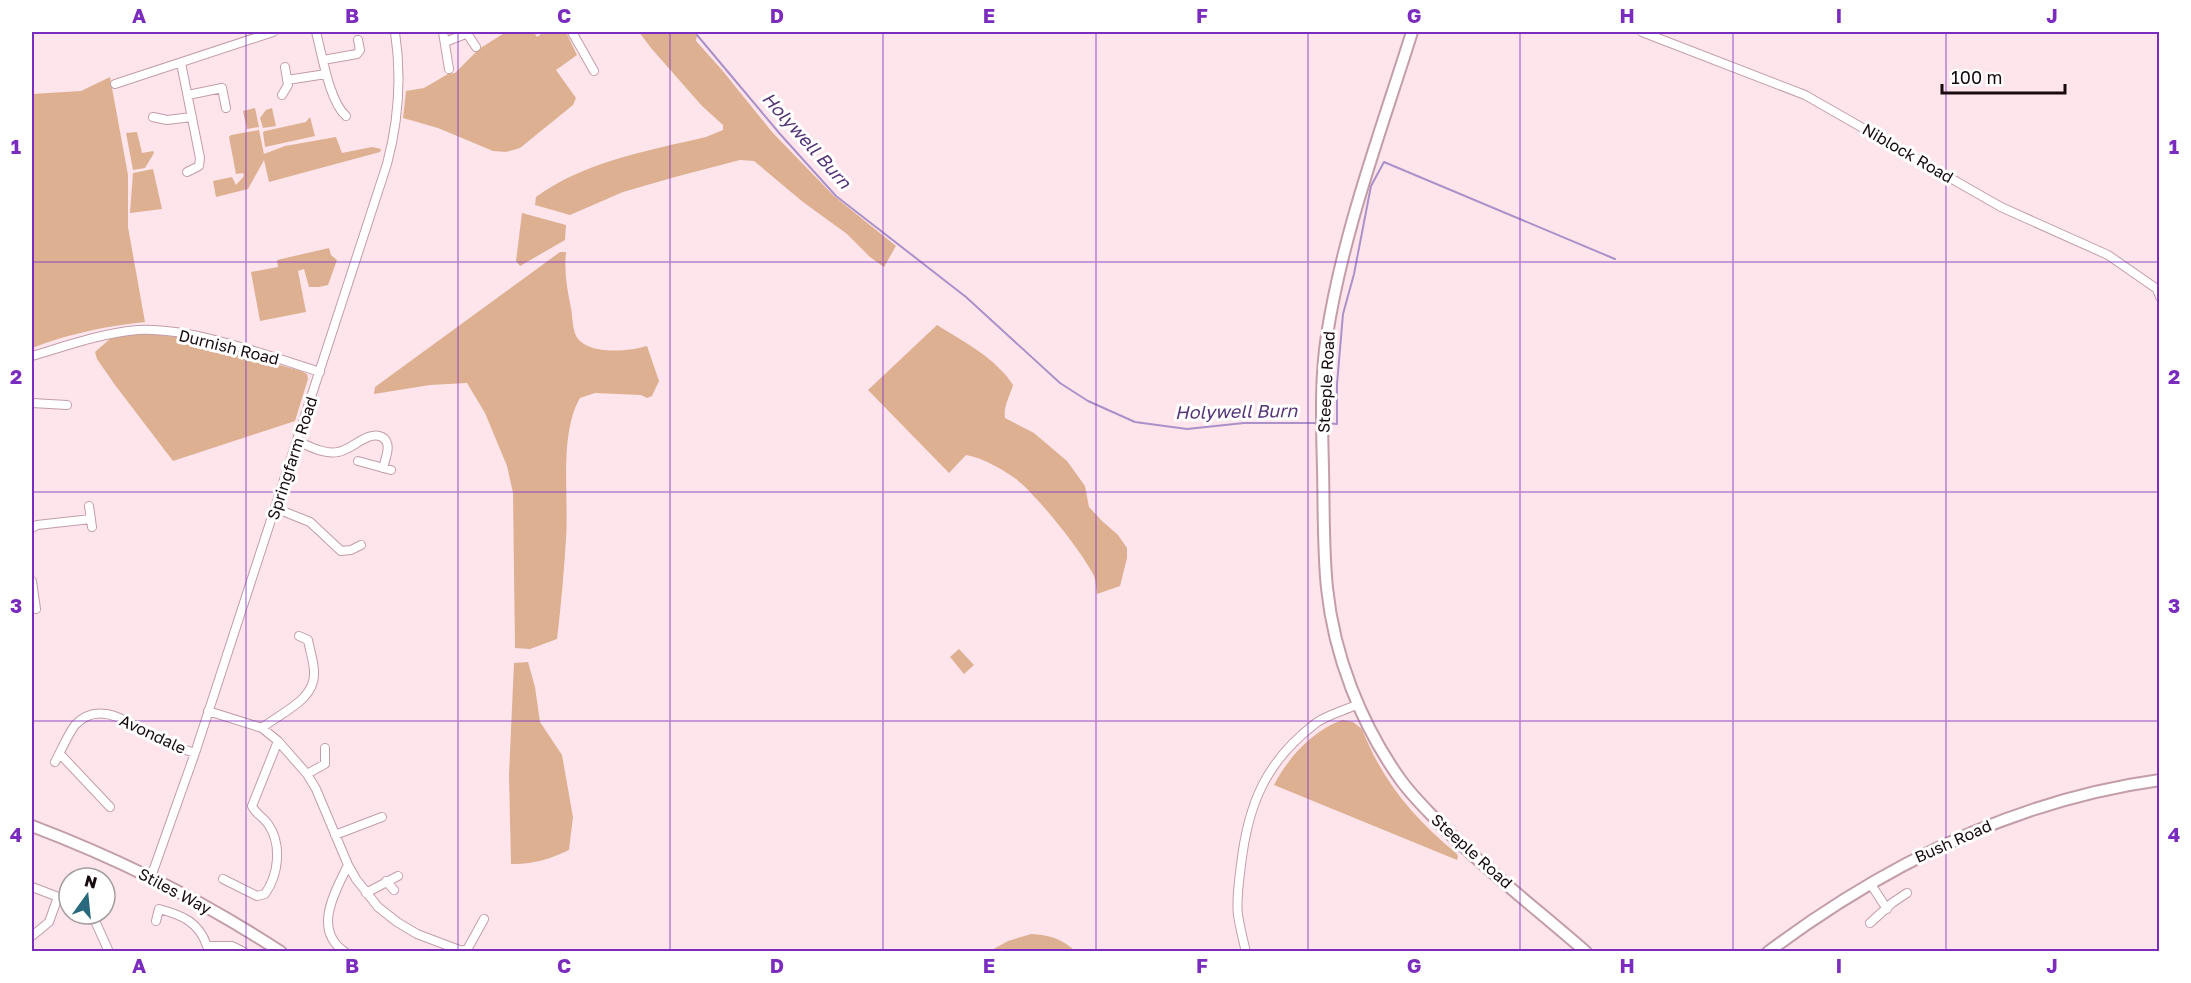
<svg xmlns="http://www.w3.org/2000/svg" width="2191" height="983" viewBox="0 0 2191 983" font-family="'Golos Text',sans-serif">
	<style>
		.green { fill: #deb092 }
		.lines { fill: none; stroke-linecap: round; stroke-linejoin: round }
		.stream { stroke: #aa91c9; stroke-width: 2 }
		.street-casing { stroke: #c39da8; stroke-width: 10 }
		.secondary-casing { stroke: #c39da8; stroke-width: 14 }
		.street { stroke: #fff; stroke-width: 8 }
		.secondary { stroke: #fff; stroke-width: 10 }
		.grid { fill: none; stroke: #7b2cbf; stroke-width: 1.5; stroke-opacity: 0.55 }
		.labels { text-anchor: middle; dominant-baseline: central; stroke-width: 6; stroke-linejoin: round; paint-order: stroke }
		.street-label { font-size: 16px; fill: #180b0f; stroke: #fff }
		.water-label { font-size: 18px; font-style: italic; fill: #553478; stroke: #fff }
		.neatline { fill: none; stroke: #7b2cbf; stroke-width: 2 }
		.grid-label { font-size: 20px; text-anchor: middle; font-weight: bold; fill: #7b2cbf }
	</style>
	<rect width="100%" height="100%" fill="#fde5eb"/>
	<!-- green -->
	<path class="green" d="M506 32H534L537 37 544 32H566L577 55 556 70 576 98 573 105 520 148 506 152 493 151 438 128 403 118 406 91 424 88 448 74 455 73 479 49Z
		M639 32H692L697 35 696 41 722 70 772 132 834 196 896 246 884 267 870 257 847 234 803 202 754 161 740 160 675 177 623 192 570 215 535 205 536 197C583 162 650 150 706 137L723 130V125L702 106 651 48Z
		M110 77 128 175V227L145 322C106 326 68 334 32 348V94L81 91Z
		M255 108 259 127 247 129 243 111Z
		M272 108 276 126 263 128 260 118 266 110Z
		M310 117 315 136 265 147 263 132 265 131 306 122Z
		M259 130 264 154 285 146 336 137 342 153 372 147 381 149 380 152 269 182 264 160 248 189 216 197 213 181 232 177 236 185 244 176 243 173 236 174 229 137 231 135Z
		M137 132 142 153 153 151 154 153 145 168 133 170 126 133Z
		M153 169 162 209 130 213 133 173Z
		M522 213 566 225 565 240 520 266 516 261Z
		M329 248 331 255 337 260 328 285 319 287H309L304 269 298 271 306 312 260 321 251 272 278 267 277 260Z
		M560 252H566C564 272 567 289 571 308 573 318 572 333 579 340 593 355 630 351 647 346L659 381 652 396 647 398 641 395 595 393 580 398C559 434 569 497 566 539 564 572 561 606 557 639L530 649 515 648 513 493 507 466 485 413 467 383 430 385 374 394 375 387Z
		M937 325C964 342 996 358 1013 385 1010 396 1003 407 1005 418L1034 433 1067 461 1085 486 1089 507 1102 521 1118 535 1127 548V558L1120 586 1097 594C1096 588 1096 581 1094 576 1083 553 1036 494 1016 479 1002 469 983 458 966 455L949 473 868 390Z
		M142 333 185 338 301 371 307 374 308 379 295 421 173 461 115 385 97 359 95 352 111 338 118 335Z
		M959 649 974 665 964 674 950 657Z
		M528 662 535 687 540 722 562 755 573 817 569 850C550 859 531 865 511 864L509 775 514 663Z
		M1343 720 1353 722 1362 729C1382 780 1413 818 1456 853L1458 856 1457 860 1274 785C1287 759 1314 729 1343 720Z
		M1031 934C1049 935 1061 938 1075 951H990L1008 941Z"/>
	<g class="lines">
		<!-- stream -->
		<path class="stream" d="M697 35 780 134 836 196 966 297 1060 383 1088 401 1135 422 1187 429 1244 423H1319
			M1325 423 1337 424V384L1343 314 1354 274 1371 186 1384 162 1615 259"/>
		<!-- street casing -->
		<g class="street-casing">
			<path id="street" d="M316 32C322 54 329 101 346 116
				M443 32 449 69
				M466 32 476 47
				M572 32 594 71
				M1642 32 1805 95 2001 207 2108 255 2157 289 2160 297
				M445 42 468 33
				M323 60 357 54 360 50 358 40
				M181 63 200 158 199 166 187 172
				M287 80 326 74
				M115 84 273 32
				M188 95 222 88 226 108
				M282 95 288 85 285 67
				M153 117 167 120 192 117
				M32 356C66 346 102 333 138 330 191 327 269 356 320 372
				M32 403 67 405
				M297 441C309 446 325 455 338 452 352 450 368 430 382 437 393 443 385 459 383 468
				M358 461 391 470
				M89 506 92 527
				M275 508 310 522 341 551 351 550 361 545
				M32 528 37 525 91 519
				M32 581 36 609
				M208 711 262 728 278 741 307 774 316 789 348 865 356 879 378 907 397 922 417 934 462 951 468 948 484 919
				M262 728C280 713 316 700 314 672 314 662 310 651 308 640L299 636
				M60 754 110 807
				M55 762C61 751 67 736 75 725 100 698 131 725 156 737 168 744 181 749 195 753
				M307 774 325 764V748
				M335 835 382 817
				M151 877 195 753 387 164C399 119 402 78 395 32
				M223 879 257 896 265 894C279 874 282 844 268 824 263 817 255 813 252 806L278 741
				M386 881 394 890
				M1870 883 1887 909
				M32 887 69 901
				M366 893 398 876
				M92 914 109 952
				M156 921 159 909C182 915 199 922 207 946
				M1870 923 1892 903 1907 893
				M32 936 49 922 58 897
				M207 946H232L244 952
				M345 952C312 930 335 892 348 865
				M1246 952C1243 940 1240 927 1238 915 1236 900 1239 881 1241 865 1248 804 1266 761 1316 723 1329 714 1344 711 1358 704"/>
		</g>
		<!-- secondary casing -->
		<g class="secondary-casing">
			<path id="secondary" d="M1412 32C1381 131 1343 232 1327 335 1320 379 1322 425 1323 469 1324 509 1323 549 1327 588 1334 656 1361 724 1400 779 1412 796 1428 811 1442 826 1487 871 1538 910 1586 952
				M32 826C119 859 203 901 281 952
				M1768 952C1884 865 2015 800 2160 780"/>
		</g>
		<!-- street -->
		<use href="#street" class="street"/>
		<!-- secondary -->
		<use href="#secondary" class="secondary"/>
	</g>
	<!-- grid -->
	<path class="grid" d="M246 32V952M458 32V952M670 32V952M883 32V952M1096 32V952M1308 32V952M1520 32V952M1733 32V952M1946 32V952M32 262H2160M32 492H2160M32 721H2160"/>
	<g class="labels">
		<!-- street labels -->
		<g class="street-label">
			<text transform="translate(1908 153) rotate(30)">Niblock Road</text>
			<text transform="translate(229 347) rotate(14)">Durnish Road</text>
			<text transform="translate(1326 382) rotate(-87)">Steeple Road</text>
			<text transform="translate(292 458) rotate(-72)">Springfarm Road</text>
			<text transform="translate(153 734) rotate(25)">Avondale</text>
			<text transform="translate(1953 841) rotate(-24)">Bush Road</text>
			<text transform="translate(1472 851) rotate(42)">Steeple Road</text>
			<text transform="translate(175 891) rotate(28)">Stiles Way</text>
		</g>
		<!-- water labels -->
		<g class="water-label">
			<text transform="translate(807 140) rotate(48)">Holywell Burn</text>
			<text transform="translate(1236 411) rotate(-1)">Holywell Burn</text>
		</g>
	</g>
	<!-- border -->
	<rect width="2191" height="983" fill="none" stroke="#ffffff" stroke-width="66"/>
	<!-- north arrow -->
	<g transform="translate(87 896) rotate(15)"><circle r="28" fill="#ffffff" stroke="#a39d9f" stroke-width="1.5"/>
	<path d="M0-4.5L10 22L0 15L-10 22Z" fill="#28697d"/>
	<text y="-9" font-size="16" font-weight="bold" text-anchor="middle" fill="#180b0f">N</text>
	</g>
	<!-- scale -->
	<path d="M1942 84v9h123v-9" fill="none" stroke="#180b0f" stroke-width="3"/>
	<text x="1951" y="84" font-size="18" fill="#180b0f" stroke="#ffffff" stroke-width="4.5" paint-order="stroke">100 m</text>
	<rect x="33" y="33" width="2125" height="917" class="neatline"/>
	<g class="grid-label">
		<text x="139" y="23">A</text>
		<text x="352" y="23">B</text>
		<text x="564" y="23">C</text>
		<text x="777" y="23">D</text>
		<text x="989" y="23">E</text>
		<text x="1202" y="23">F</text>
		<text x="1414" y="23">G</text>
		<text x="1627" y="23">H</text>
		<text x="1839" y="23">I</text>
		<text x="2052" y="23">J</text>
		<text x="16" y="154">1</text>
		<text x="2174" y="154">1</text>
		<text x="16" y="384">2</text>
		<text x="2174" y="384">2</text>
		<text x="16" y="613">3</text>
		<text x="2174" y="613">3</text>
		<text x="16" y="842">4</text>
		<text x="2174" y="842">4</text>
		<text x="139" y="973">A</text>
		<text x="352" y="973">B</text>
		<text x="564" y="973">C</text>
		<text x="777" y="973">D</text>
		<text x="989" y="973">E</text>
		<text x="1202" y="973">F</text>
		<text x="1414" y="973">G</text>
		<text x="1627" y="973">H</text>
		<text x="1839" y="973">I</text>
		<text x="2052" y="973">J</text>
	</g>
</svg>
